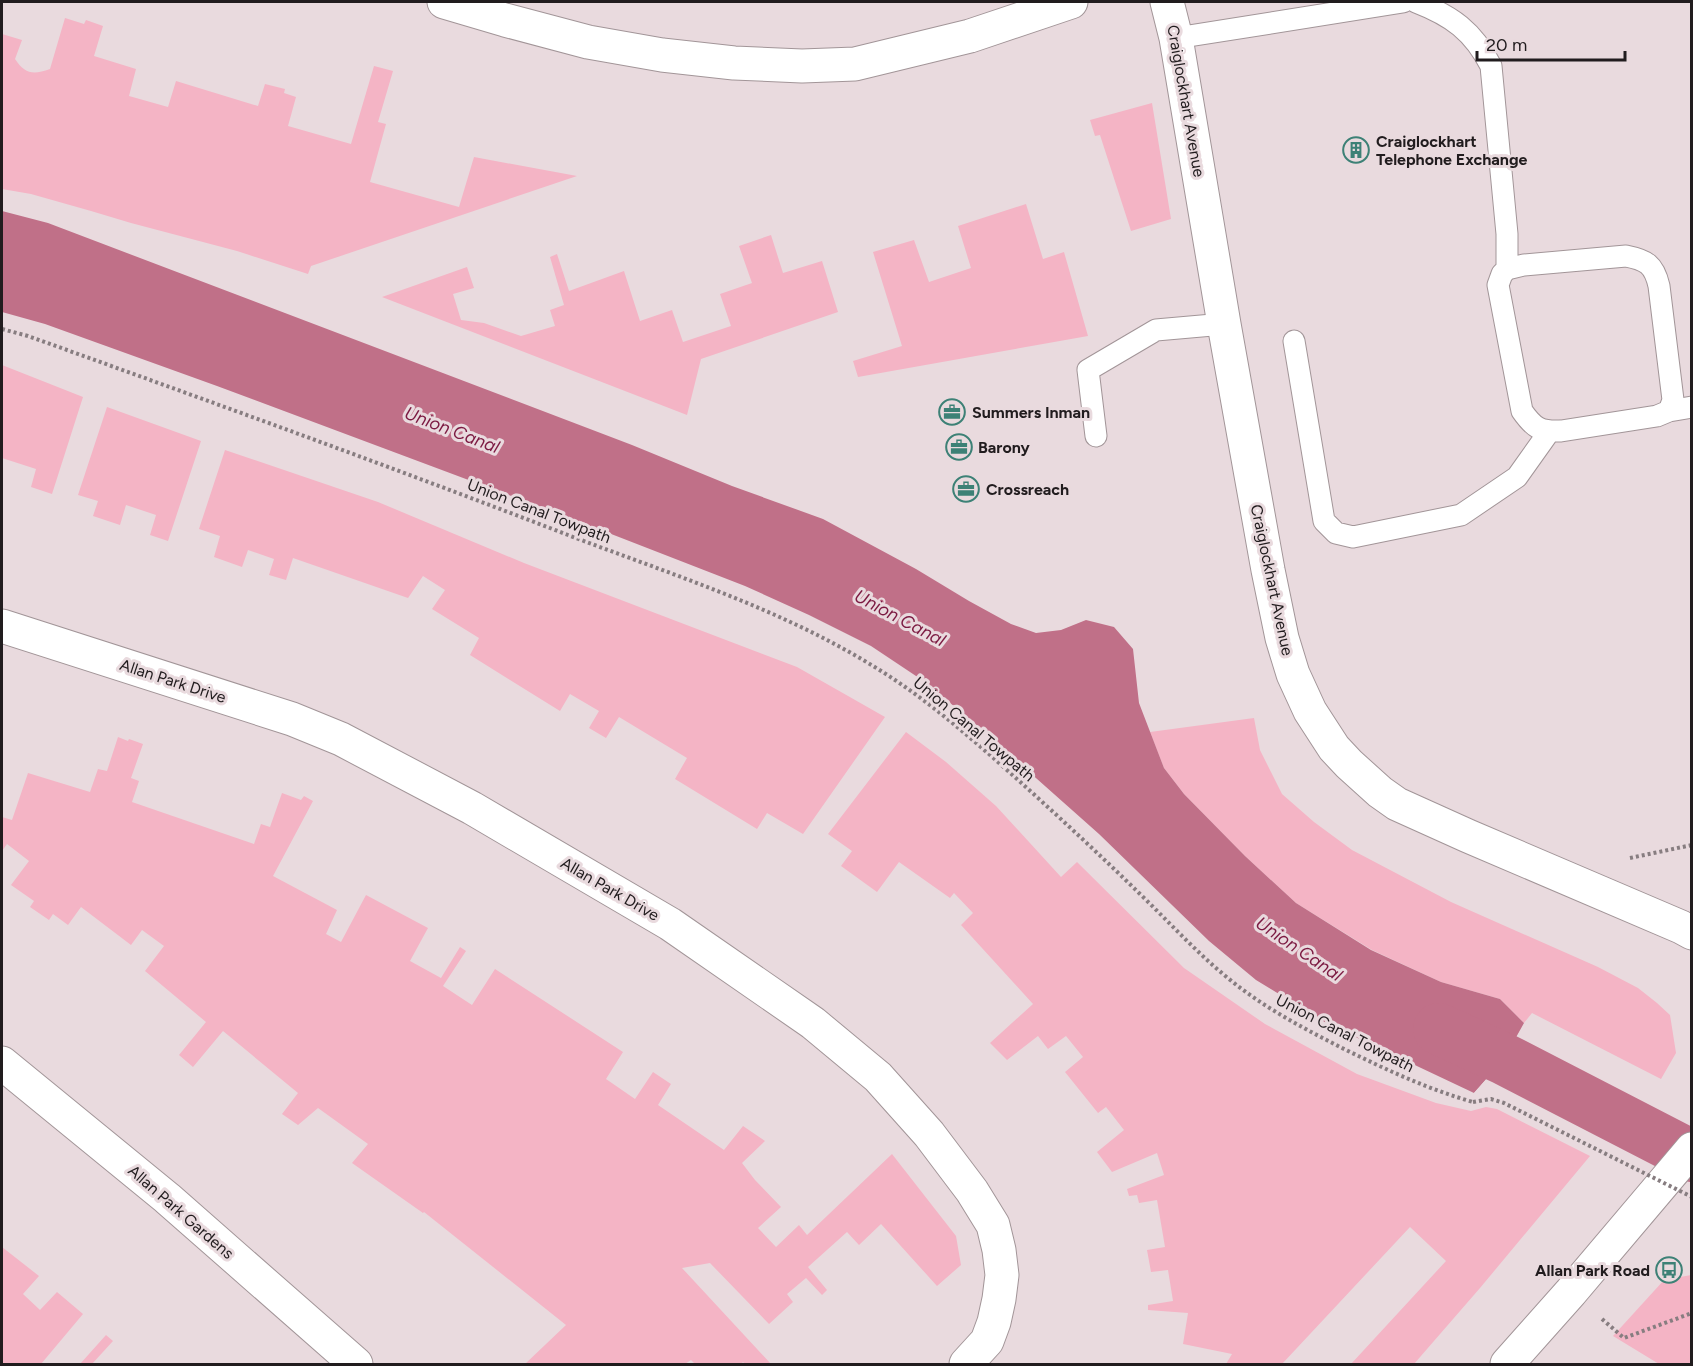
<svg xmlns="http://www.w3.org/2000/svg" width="1693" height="1366" viewBox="0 0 1693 1366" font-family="Figtree,sans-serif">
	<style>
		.green { fill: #f4b4c5 }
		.water { fill: #c07088 }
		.pier { fill: #e9dade }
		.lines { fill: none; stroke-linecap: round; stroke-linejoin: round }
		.canal { stroke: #c07088; stroke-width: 52 }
		.lane-casing { stroke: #a29598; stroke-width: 23 }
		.street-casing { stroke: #a29598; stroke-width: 35 }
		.secondary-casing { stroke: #a29598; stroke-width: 35 }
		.primary-casing { stroke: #a29598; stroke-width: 35 }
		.path { stroke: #877d80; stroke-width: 4; stroke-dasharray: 3 3; stroke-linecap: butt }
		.lane { stroke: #fff; stroke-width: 21 }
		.street { stroke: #fff; stroke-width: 33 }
		.secondary { stroke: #fff; stroke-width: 33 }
		.primary { stroke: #fff; stroke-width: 33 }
		.path-bridge { stroke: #877d80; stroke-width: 4; stroke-dasharray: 3 3; stroke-linecap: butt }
		.labels { text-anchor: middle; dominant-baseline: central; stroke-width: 6; stroke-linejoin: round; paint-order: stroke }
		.street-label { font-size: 16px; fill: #211c1e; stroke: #e9dade }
		.poi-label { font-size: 16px; font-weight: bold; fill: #211c1e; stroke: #e9dade; text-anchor: start }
		.water-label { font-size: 18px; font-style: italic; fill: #7c1a42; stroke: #e9dade }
	</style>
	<rect width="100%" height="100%" fill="#e9dade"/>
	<!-- green -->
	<path class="green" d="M65 18 84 24 86 20 103 26 94 56 136 69 129 96 168 107 176 81 258 106 265 84 285 89 284 93 296 97 288 126 351 144 374 66 393 71 378 122 386 124 370 182 459 207 474 157 577 176 311 266 308 274 237 251 131 223 91 211 31 194 2 189V34L22 40 15 59C25 74 33 75 50 69Z
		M1152 103 1171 219 1131 231 1100 135 1095 136 1090 120Z
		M1026 204 1043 259 1064 252 1088 336 858 377 853 361 902 346 873 252 914 240 929 282 971 268 958 226Z
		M771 235 783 273 822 261 838 312 701 359 687 415 382 297 467 267 474 288 453 294 461 320 484 323 521 336 555 326 550 310 564 305 550 257 557 254 569 291 624 271 640 321 672 310 683 342 731 326 720 294 752 283 739 246Z
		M2 365 83 397 52 494 31 487 36 469 2 458Z
		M107 407 201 441 168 541 150 535 156 515 126 505 120 525 93 516 98 501 78 495Z
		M225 450 378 502 524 563 797 667 885 717 803 834 767 813 757 829 675 779 687 758 619 717 606 738 589 728 599 711 570 694 560 711 470 655 479 638 432 609 445 590 423 576 408 598 293 558 286 580 269 575 274 559 248 550 242 567 214 557 220 536 199 529Z
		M1254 718 1260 750 1282 794 1314 822 1352 850 1451 902 1598 967 1638 988 1657 1003 1670 1015 1676 1053 1661 1079 1532 1013 1524 1023 1500 999 1441 982 1372 950 1296 903 1245 856 1184 794 1164 768 1150 732Z
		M906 732 946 762 996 806 1061 877 1077 862 1184 968 1265 1024 1357 1074 1436 1103 1471 1111 1486 1107 1497 1109 1590 1156 1480 1288 1414 1364H1351L1446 1261 1410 1227 1282 1364H1226L1232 1354 1183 1344 1188 1313 1148 1310V1305L1173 1301 1168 1270 1151 1272 1147 1250 1165 1247 1157 1200 1139 1203 1137 1195 1129 1196 1127 1189 1164 1175 1157 1153 1112 1172 1097 1152 1124 1130 1106 1107 1098 1113 1065 1072 1083 1057 1066 1036 1048 1049 1038 1036 1007 1060 990 1043 1033 1004 961 925 973 913 954 893 950 898 899 862 877 892 841 866 852 851 828 834Z
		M118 737 128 741 129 739 143 744 131 778 139 781 132 802 254 844 261 824 270 827 282 793 301 800 304 796 313 801 273 876 337 910 326 934 341 942 366 895 428 928 410 961 441 978 460 947 466 951 443 986 472 1005 495 969 623 1052 606 1079 635 1099 653 1072 671 1084 658 1105 724 1150 743 1126 765 1141 742 1163 755 1180 781 1207 758 1228 776 1247 799 1225 807 1235 892 1154 956 1236 961 1265 937 1286 881 1224 859 1245 847 1232 808 1267 827 1290 822 1295 806 1278 787 1294 793 1302 769 1324 710 1263 682 1268 771 1364H745L743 1362 741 1364H695L691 1360 685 1364H525L566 1325 424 1212 423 1213 352 1163 368 1144 318 1108 298 1125 282 1114 298 1093 223 1031 193 1067 179 1055 206 1022 145 971 164 946 142 930 131 945 81 907 68 925 53 914 49 920 30 907 34 901 11 885 29 861 7 844 2 851V817L12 820 28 773 90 792 98 769 107 771Z
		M2 1247 39 1276 23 1294 40 1310 57 1292 83 1314 41 1364H2Z
		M1691 1275V1364H1659L1613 1336 1664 1280Z
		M106 1335 113 1341 92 1364H80Z"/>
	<!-- water -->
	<path class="water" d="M2 211 48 223 632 445 732 486 823 519 916 569 969 601 1011 624 1036 633 1061 630 1086 620 1114 627 1133 649 1139 703 1164 768 1184 794 1245 856 1296 903 1371 950 1441 982 1500 999 1524 1023 1504 1059 1474 1093 1328 1024 1256 980 1209 941 1099 834 965 715 919 678 871 646 809 615 745 586 570 518 217 386 45 324 2 312Z"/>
	<!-- pier -->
	<path class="pier" d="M1526 1021 1527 1025 1506 1061 1476 1095 1474 1096V1093L1504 1059Z"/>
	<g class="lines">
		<!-- canal -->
		<path class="canal" d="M1439 1029 1504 1059 1692 1156"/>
		<!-- lane casing -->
		<g class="lane-casing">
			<path id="lane" d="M1416 2C1452 16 1473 31 1491 66L1507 234V269L1502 274 1498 285 1522 411C1534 428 1540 432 1561 431L1657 416 1669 411 1692 407
				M1176 38 1403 2
				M1507 269 1524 265 1626 256C1646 260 1654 264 1659 286L1673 400 1669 411
				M1294 341 1324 521 1336 533 1353 537 1461 515 1517 477 1549 432
				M1096 436 1088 370 1156 330 1224 324"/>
		</g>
		<!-- street casing -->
		<g class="street-casing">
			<path id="street" d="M444 2 505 20 588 42 662 55 734 63 802 66 855 64 970 36 1071 2
				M2 626 292 719 341 739 472 808 670 924 813 1023 878 1077 929 1134 972 1191 993 1225 999 1250 1002 1275 999 1299 994 1322 987 1341 966 1364
				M2 1063 167 1198 356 1364"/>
		</g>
		<!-- secondary casing -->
		<g class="secondary-casing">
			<path id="secondary" d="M1167 2 1176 38 1224 324 1268 570 1282 638 1293 674 1310 711 1334 748 1349 764 1380 792 1397 804 1468 836 1681 927 1692 933"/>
		</g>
		<!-- primary casing -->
		<g class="primary-casing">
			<path id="primary" d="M1507 1364 1571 1292 1692 1149"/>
		</g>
		<!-- path -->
		<path class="path" d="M2 329 28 336C209 401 389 466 568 535 670 574 779 608 873 666 926 698 971 738 1017 779 1058 816 1099 854 1139 893 1169 922 1196 952 1229 979 1263 1007 1303 1028 1342 1048 1385 1069 1427 1089 1473 1102
			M1630 858 1692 845
			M1602 1319 1624 1338 1692 1313"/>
		<!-- lane -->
		<use href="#lane" class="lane"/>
		<!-- street -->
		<use href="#street" class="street"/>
		<!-- secondary -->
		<use href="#secondary" class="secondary"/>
		<!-- primary -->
		<use href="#primary" class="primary"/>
		<!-- path-bridge -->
		<path class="path-bridge" d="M1473 1102 1491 1099 1504 1103 1692 1197"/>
	</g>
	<!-- icons -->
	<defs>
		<g id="building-ring" transform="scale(1.35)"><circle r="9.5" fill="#e9dade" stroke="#3d8176" stroke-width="1.5"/><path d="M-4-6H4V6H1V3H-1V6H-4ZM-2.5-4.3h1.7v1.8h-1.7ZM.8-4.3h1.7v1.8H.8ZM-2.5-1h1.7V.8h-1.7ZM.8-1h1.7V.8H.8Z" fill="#3d8176"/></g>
		<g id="office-ring" transform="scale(1.35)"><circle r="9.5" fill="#e9dade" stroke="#3d8176" stroke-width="1.5"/><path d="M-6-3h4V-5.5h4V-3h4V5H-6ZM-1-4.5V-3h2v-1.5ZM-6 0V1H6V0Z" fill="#3d8176"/></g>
		<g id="bus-ring" transform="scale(1.35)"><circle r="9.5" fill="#e9dade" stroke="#3d8176" stroke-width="1.5"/><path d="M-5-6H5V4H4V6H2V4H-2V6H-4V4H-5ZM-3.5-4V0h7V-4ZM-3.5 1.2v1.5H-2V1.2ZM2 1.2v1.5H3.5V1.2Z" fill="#3d8176"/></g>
	</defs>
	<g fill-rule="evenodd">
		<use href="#building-ring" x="1356" y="150"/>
		<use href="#office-ring" x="952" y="412"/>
		<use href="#office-ring" x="959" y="447"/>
		<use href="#office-ring" x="966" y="489"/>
		<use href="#bus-ring" x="1669" y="1270"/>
	</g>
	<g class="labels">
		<!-- street labels -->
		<g class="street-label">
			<text transform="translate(1186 101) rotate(80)">Craiglockhart Avenue</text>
			<text transform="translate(539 511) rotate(21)">Union Canal Towpath</text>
			<text transform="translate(1272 580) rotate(78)">Craiglockhart Avenue</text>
			<text transform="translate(173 681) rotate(18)">Allan Park Drive</text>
			<text transform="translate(974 729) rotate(40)">Union Canal Towpath</text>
			<text transform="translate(610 889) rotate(30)">Allan Park Drive</text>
			<text transform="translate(1345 1033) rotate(27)">Union Canal Towpath</text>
			<text transform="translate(181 1212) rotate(41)">Allan Park Gardens</text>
		</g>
		<!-- poi labels -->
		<g class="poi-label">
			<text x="1376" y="141">Craiglockhart<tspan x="1376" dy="18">Telephone Exchange</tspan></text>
			<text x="972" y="412">Summers Inman</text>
			<text x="978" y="447">Barony</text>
			<text x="986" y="489">Crossreach</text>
			<text x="1650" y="1270" text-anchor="end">Allan Park Road</text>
		</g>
		<!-- water labels -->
		<g class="water-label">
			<text transform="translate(452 430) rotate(21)">Union Canal</text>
			<text transform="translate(900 618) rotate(28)">Union Canal</text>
			<text transform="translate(1299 949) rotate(34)">Union Canal</text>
		</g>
	</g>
	<!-- border -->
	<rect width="1693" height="1366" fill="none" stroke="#211c1e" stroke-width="6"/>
	<!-- scale -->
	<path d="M1477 51v9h148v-9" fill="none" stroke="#211c1e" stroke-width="3"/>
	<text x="1486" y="51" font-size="18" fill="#211c1e" stroke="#e9dade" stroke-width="4.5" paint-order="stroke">20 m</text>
</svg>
